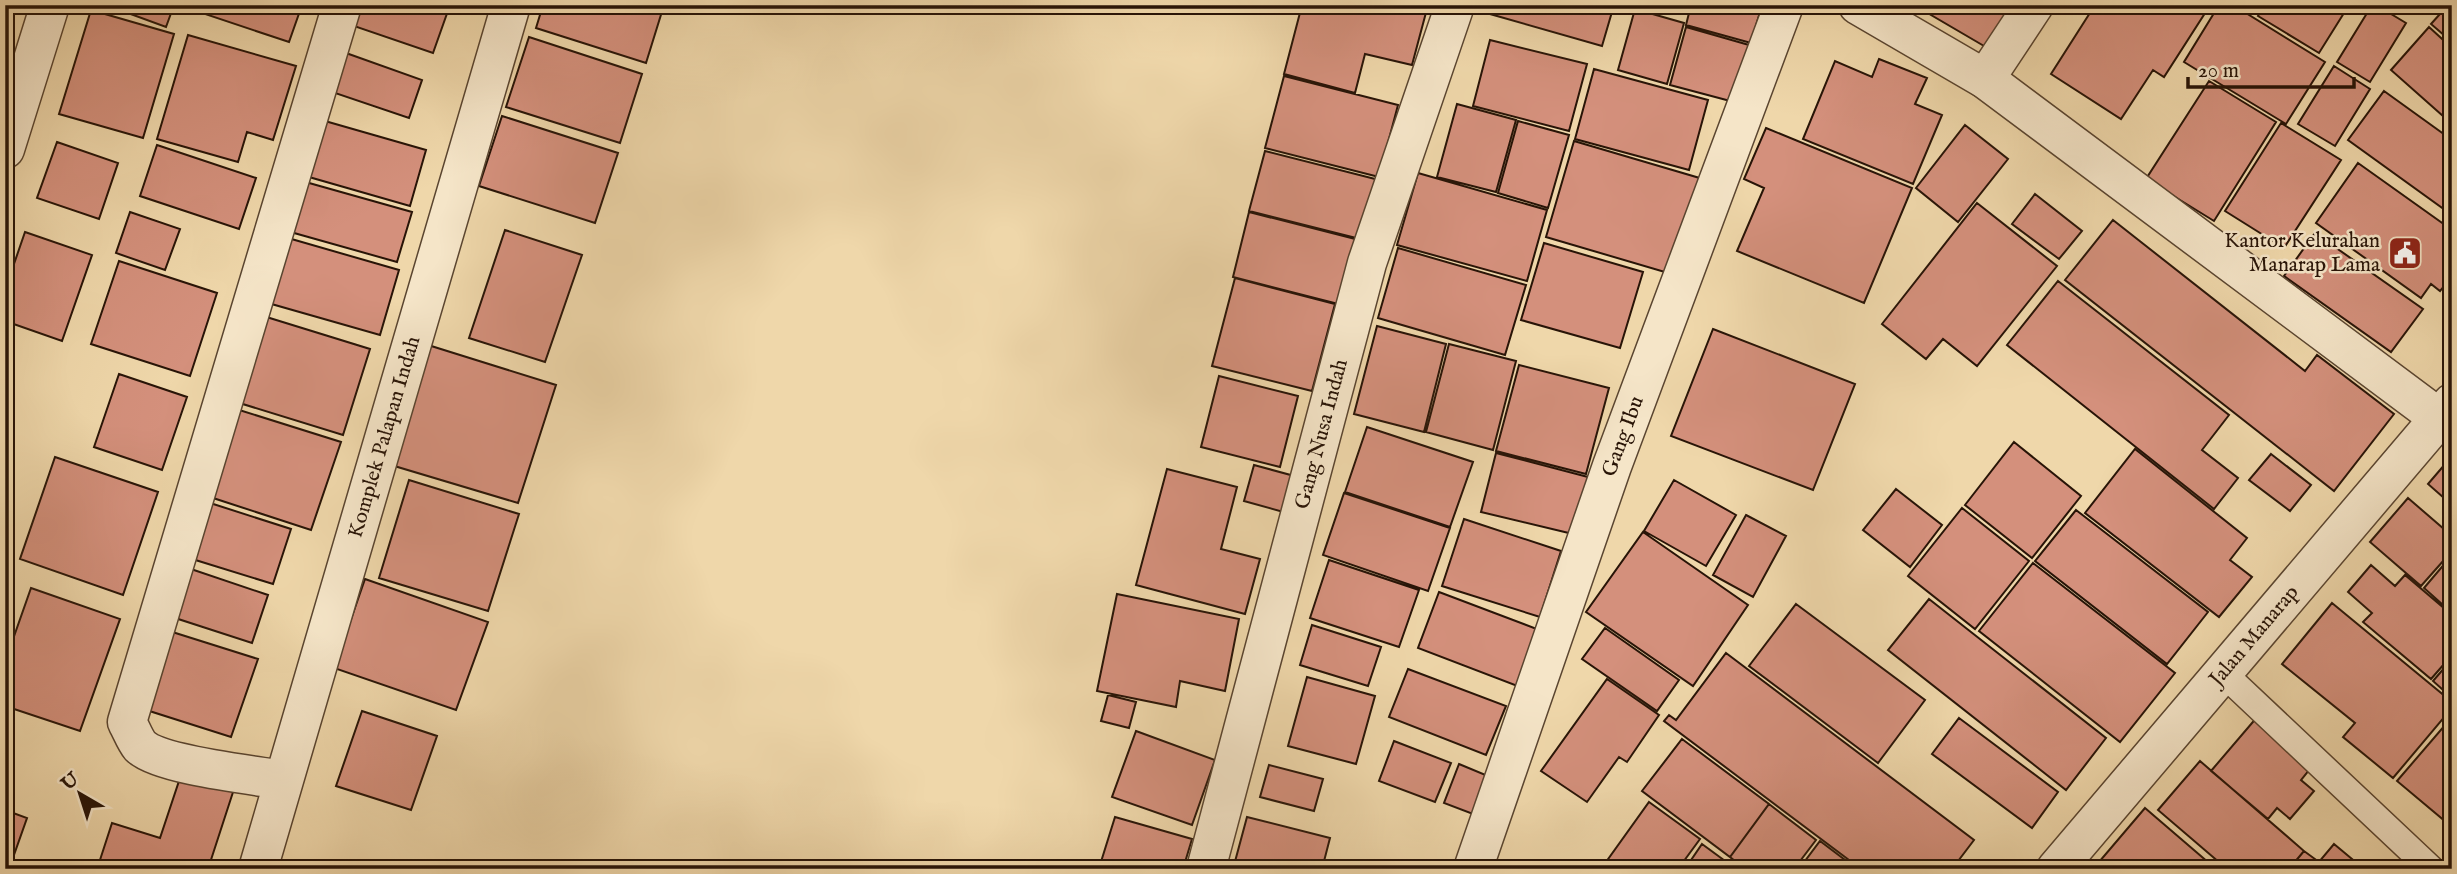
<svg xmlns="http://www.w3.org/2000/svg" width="2457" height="874" viewBox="0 0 2457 874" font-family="'IM FELL English',serif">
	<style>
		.building { fill: #d4907c; stroke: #281407; stroke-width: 2 }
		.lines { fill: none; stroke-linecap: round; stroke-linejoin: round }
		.service-casing { stroke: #5a4530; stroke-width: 29 }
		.minor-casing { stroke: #5a4530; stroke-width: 41 }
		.service { stroke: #f5e5c8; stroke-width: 26 }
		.minor { stroke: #f5e5c8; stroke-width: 38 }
		.labels { text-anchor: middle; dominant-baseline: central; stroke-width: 5; stroke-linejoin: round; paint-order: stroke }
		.poi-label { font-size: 21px; fill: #281407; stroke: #f5e5c8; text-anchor: end }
		.street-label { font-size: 21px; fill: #281407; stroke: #f5e5c8 }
	</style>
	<rect width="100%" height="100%" fill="#efd7aa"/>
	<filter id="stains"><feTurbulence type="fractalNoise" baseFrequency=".00286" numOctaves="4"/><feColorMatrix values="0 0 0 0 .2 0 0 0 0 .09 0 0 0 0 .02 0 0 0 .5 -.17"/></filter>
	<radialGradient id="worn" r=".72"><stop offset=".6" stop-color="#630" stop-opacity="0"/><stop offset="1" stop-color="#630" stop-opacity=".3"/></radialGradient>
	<!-- building -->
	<path class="building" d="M106 5H174L166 27Z
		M195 5H302L289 42 193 10Z
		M355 5H450L433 53 348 24Z
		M543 5H664L646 63 536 28Z
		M1302 5H1428L1412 65 1365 54 1355 93 1284 74Z
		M1486 5H1614L1602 46 1483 12Z
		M1691 5H1762L1751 43 1686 25Z
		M1914 5H2024L1996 53Z
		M2095 5H2199L2207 10 2164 77 2153 70 2121 119 2051 74Z
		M2219 5H2233L2325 62 2286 124 2184 62Z
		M2265 5H2349L2319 53 2258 16Z
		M2372 5H2376L2406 23 2370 82 2337 62Z
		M2448 5H2452V42L2431 24Z
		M1635 9 1684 23 1667 84 1618 70Z
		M91 10 174 34 143 138 59 114Z
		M1686 27 1749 45 1734 102 1670 85Z
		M2429 27 2452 48V124L2391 70Z
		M188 35 296 66 273 140 247 132 238 162 157 139Z
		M529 37 642 74 620 143 506 107Z
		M1490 40 1587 64 1569 131 1473 106Z
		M346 53 422 80 409 118 332 92Z
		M1879 59 1927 78 1915 104 1942 115 1913 184 1803 139 1835 61 1872 77Z
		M2334 66 2370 89 2335 146 2298 124Z
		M1594 69 1708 100 1689 170 1575 139Z
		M1284 76 1398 105 1379 177 1265 148Z
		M2209 81 2276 122 2214 221 2146 179Z
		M2384 91 2452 140V215L2348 140Z
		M1457 104 1516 120 1496 192 1437 177Z
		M502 116 618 153 595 223 479 186Z
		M318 119 426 150 410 206 302 175Z
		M1518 121 1569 135 1548 208 1498 193Z
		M2281 123 2341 160 2284 248 2225 211Z
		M1965 125 2008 159 1958 222 1916 188Z
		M1766 128 1912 188 1864 303 1737 251 1764 188 1744 179Z
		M1574 141 1703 179 1675 275 1546 237Z
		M57 142 118 163 99 219 37 198Z
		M157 145 256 178 239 229 140 196Z
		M1265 151 1383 181 1368 241 1249 211Z
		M2358 163 2452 230V276L2440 291 2431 284 2421 298 2316 223Z
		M1418 173 1547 210 1527 281 1397 245Z
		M302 181 412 212 397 262 287 231Z
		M2035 194 2082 231 2059 259 2012 224Z
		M1977 203 2057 266 1977 366 1943 339 1926 359 1882 324Z
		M130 212 180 229 165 270 116 253Z
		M1249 212 1367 242 1350 307 1233 277Z
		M2113 220 2305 371 2317 355 2394 414 2334 491 2065 280Z
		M505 230 582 255 545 362 469 338Z
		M25 232 92 255 62 341 5 321V290Z
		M2315 233 2423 309 2391 352 2284 276Z
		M288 238 399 270 380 335 268 303Z
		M1544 243 1643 272 1620 348 1521 320Z
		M1398 248 1526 285 1505 355 1378 318Z
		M119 261 217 293 190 376 91 344Z
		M1235 278 1335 304 1312 391 1212 366Z
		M2058 281 2229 415 2202 450 2238 478 2214 509 2007 345Z
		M260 315 370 349 343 435 233 401Z
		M1377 326 1446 344 1424 432 1354 414Z
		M1713 329 1855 384 1813 490 1671 436Z
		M1449 344 1516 361 1493 450 1426 432Z
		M428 345 556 385 518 503 391 465Z
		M1519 365 1609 388 1586 474 1496 451Z
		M119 374 187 397 162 470 94 447Z
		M1219 376 1298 396 1280 467 1201 447Z
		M236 409 341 442 311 530 207 496Z
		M1367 427 1473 462 1450 527 1345 492Z
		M2014 442 2081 496 2032 558 1965 505Z
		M2135 449 2247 538 2230 560 2252 577 2219 617 2085 513Z
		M1496 453 1588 477 1573 534 1481 512Z
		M2271 454 2311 485 2290 511 2249 480Z
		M2452 456V505L2428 484Z
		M55 457 158 492 123 595 20 559Z
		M1254 465 1298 477 1287 513 1244 501Z
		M1167 469 1237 487 1221 549 1260 559 1245 614 1136 585Z
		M409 480 519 514 488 611 379 578Z
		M1674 480 1736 515 1706 566 1644 531Z
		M1896 489 1942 525 1910 567 1863 530Z
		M1344 493 1450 528 1428 591 1323 555Z
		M2408 498 2452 536V551L2421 586 2370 542Z
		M207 502 291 529 273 584 189 558Z
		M1962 508 2029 561 1975 629 1908 576Z
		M2076 510 2208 612 2167 664 2035 561Z
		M1746 515 1786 536 1753 597 1713 575Z
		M1464 519 1561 551 1540 617 1442 586Z
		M1643 532 1748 605 1693 686 1586 612Z
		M2452 555V613L2424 588Z
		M1329 560 1419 590 1399 647 1310 618Z
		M2033 563 2175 673 2120 742 1979 631Z
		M2371 565 2395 586 2405 575 2452 615V655L2431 679 2363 622 2372 613 2348 592Z
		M185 567 268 595 252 643 169 616Z
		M365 579 488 622 456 710 334 668Z
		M31 588 120 619 80 731 5 706V662Z
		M1439 592 1542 631 1520 687 1418 648Z
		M1117 594 1239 619 1225 691 1180 681 1176 707 1097 691Z
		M1929 599 2106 738 2066 790 1888 650Z
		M2332 603 2452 702V708L2393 778 2343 737 2355 723 2282 664Z
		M1796 604 1925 700 1878 763 1749 666Z
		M1312 625 1381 647 1368 686 1300 665Z
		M1605 628 1679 680 1657 711 1582 659Z
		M166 630 258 659 231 737 140 708Z
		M1726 653 1974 840 1952 869H1861L1664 721 1669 715 1676 720Z
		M2452 659V698L2433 681Z
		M1408 669 1506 706 1486 755 1389 717Z
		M1307 677 1375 696 1356 764 1288 746Z
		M1607 679 1659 715 1627 762 1619 757 1587 802 1541 771Z
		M1108 695 1136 702 1129 728 1101 721Z
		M362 711 437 736 411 810 336 786Z
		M2258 716 2314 764 2301 780 2314 791 2290 819 2277 808 2268 819 2211 771Z
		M2452 717V827L2397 781Z
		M1959 718 2058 792 2032 828 1932 754Z
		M1136 731 1215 760 1192 825 1112 797Z
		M1682 739 1769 804 1730 857 1642 791Z
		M1394 741 1451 763 1435 802 1379 781Z
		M2200 761 2304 851 2289 869H2227L2158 810Z
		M1459 764 1488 776 1473 814 1444 803Z
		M1269 765 1323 779 1314 811 1260 797Z
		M183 769 235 786 208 869H117L99 863 112 823 160 838Z
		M1649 802 1700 839 1678 869H1601Z
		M1769 804 1816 840 1794 869H1745L1730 857Z
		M2145 808 2216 869H2093Z
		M5 810 27 818 9 869H5Z
		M1115 817 1192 839 1183 869H1114L1100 865Z
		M1247 817 1330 838 1322 869H1233Z
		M1820 841 1857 869H1799Z
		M1702 844 1736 869H1685Z
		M2334 844 2364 869H2289L2304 851 2319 862Z
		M1065 861 1089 869H1063Z"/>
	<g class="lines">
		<!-- service casing -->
		<g class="service-casing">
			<path id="service" d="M2224 674 2431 869"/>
		</g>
		<!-- minor casing -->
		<g class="minor-casing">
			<g id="minor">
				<path d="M1858 5 1985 79 2439 418"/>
				<path d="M1985 79 2034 5"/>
				<path d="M5 149 50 5"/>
				<path d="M283 780C253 775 159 765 140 746 135 740 131 729 127 722L342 5"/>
				<path id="s1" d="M258 869 511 5"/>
				<path id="s2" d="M1206 869 1367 263 1455 5"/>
				<path id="s3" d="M1473 869 1612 466 1784 5"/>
				<path id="s4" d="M2056 869 2452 403"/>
			</g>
		</g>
		<!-- service -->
		<use href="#service" class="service"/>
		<!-- minor -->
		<use href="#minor" class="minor"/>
	</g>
	<!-- icons -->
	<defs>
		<g id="civic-square" transform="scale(1.75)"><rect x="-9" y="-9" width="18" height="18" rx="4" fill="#8f2418" stroke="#f5e5c8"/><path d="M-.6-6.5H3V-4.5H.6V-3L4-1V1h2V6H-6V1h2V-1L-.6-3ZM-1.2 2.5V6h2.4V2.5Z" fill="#fff"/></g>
	</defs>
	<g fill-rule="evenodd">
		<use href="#civic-square" x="2405" y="253"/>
	</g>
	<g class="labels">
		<!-- poi labels -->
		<g class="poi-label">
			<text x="2380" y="241">Kantor Kelurahan<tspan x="2380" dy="24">Manarap Lama</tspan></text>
		</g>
		<!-- street labels -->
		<g class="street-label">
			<text stroke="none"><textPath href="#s2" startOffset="450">Gang Nusa Indah</textPath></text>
			<text stroke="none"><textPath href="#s3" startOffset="458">Gang Ibu</textPath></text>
			<text stroke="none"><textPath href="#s1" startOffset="450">Komplek Palapan Indah</textPath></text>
			<text stroke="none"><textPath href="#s4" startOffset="306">Jalan Manarap</textPath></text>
		</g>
	</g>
	<!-- margin -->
	<rect width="2457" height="874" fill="none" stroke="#efd7aa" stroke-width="28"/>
	<rect x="7" y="7" width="2443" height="860" fill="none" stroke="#281407" stroke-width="3.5"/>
	<rect x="14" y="14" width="2429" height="846" fill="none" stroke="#281407" stroke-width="2"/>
	<!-- north arrow -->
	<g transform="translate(80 794) rotate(321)" stroke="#f5e5c8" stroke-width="5" paint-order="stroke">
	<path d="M0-5L12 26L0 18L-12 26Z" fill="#281407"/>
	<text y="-10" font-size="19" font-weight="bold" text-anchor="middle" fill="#281407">U</text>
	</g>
	<!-- scale -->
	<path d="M2188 77v10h166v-10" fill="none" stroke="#281407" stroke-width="3.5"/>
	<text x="2198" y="77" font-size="21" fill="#281407" stroke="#f5e5c8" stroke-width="5" paint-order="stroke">20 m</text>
	<rect width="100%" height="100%" filter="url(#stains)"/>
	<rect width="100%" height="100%" fill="url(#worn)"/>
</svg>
